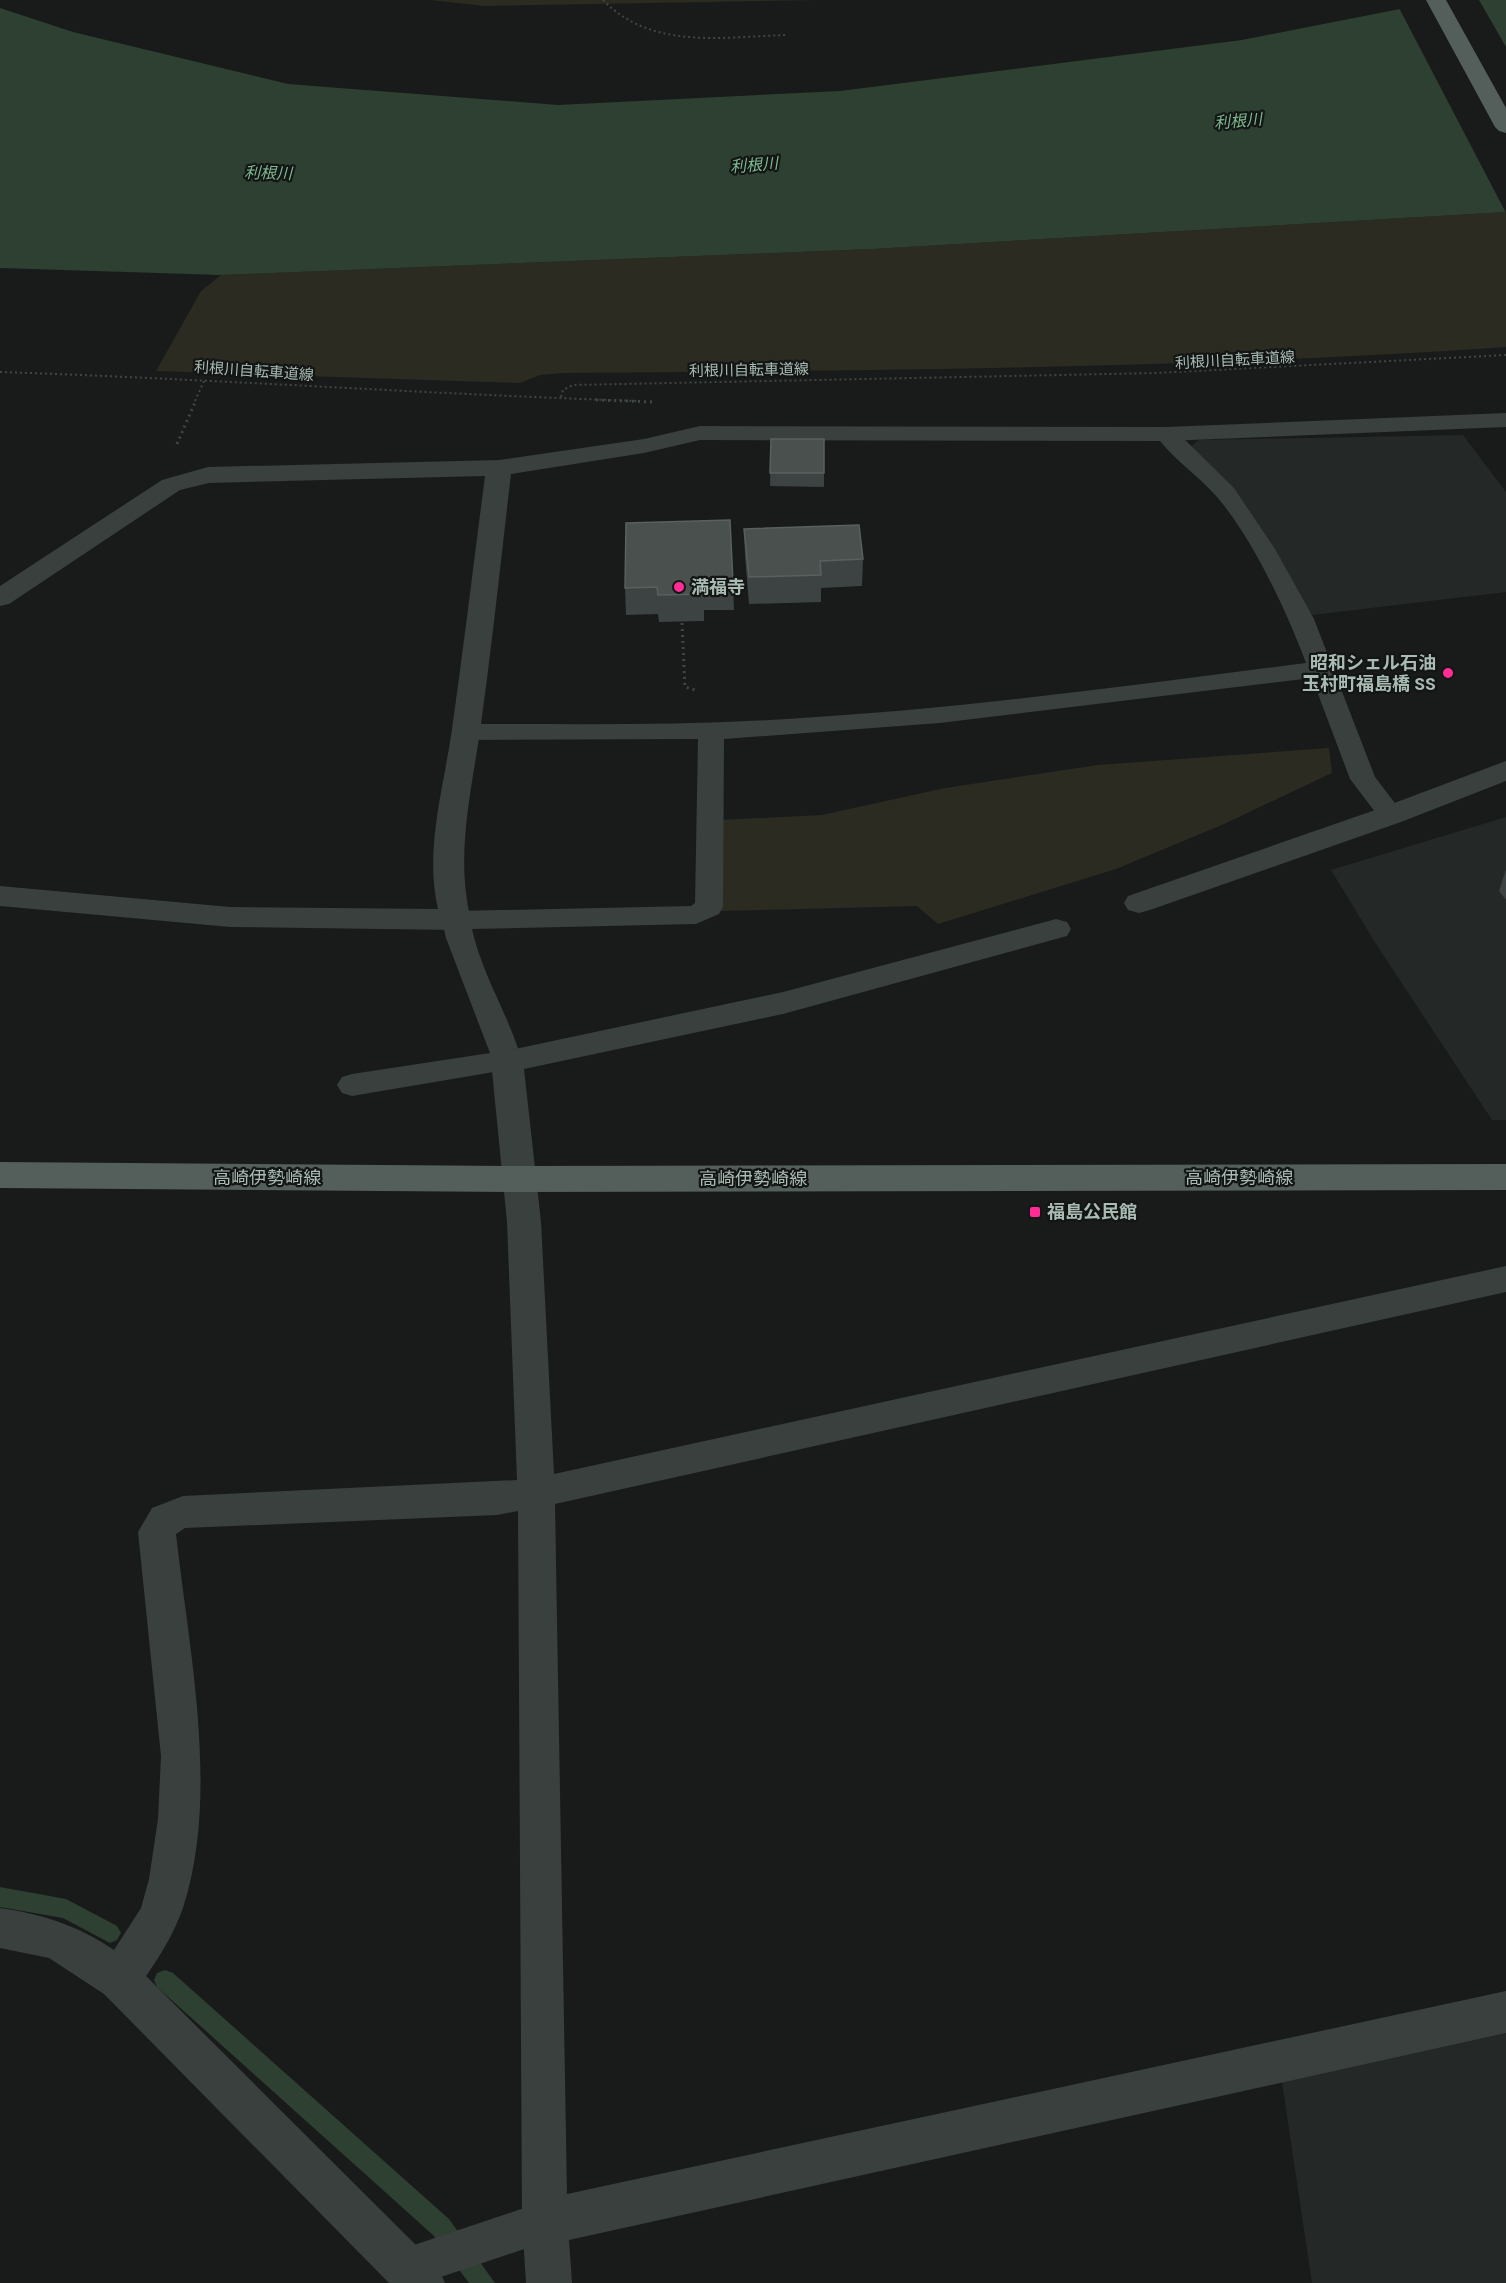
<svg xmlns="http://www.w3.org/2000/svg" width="1506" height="2283" viewBox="0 0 1506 2283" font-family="'DM Sans','Noto Sans JP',sans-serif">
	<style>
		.built { fill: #242827 }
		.green { fill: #2b2b21 }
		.water { fill: #2d4032 }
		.pier { fill: #181b1a }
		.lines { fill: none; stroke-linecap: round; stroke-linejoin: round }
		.stream { fill: #2d4032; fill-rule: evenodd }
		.path-far1 { stroke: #3f4743; stroke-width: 2; stroke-dasharray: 2 3; stroke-linecap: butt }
		.path { stroke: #3f4743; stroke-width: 3; stroke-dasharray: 2 4; stroke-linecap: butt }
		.service { fill: #39403e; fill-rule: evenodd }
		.minor { fill: #39403e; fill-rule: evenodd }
		.primary { fill: #545f5b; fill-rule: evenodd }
		.wall { fill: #3d4342 }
		.building { fill: #49504e; stroke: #58615e; stroke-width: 1.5 }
		.poi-dot { fill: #ff2c95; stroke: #131615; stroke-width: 2 }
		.labels { text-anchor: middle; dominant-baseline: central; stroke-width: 4.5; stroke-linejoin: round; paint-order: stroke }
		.far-street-label { font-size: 15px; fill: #a9bbb3; stroke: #131615 }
		.far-water-label { font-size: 16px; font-style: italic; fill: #7eb990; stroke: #131615 }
		.poi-label { font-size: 18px; font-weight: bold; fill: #a9bbb3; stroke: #131615; text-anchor: start }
		.street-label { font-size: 18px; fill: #a9bbb3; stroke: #131615 }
	</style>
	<rect width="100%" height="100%" fill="#181b1a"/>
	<!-- built -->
	<path class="built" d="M1463 435 1506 492V592L1312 615 1191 446 1199 440Z
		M1506 817V1120H1492L1376 944 1331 870Z
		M1506 2033V2283H1312L1282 2082Z"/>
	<!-- green -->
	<path class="green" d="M431 0H816L484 6Z
		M1506 212V347C1192 369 877 370 563 373L540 375 520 383 156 371 201 291 221 275 872 249Z
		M1329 748 1332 773 1224 824 1116 869 938 924 917 906 720 911 719 820 822 815 945 788 1098 765Z"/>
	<!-- water -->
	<path class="water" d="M1446 0H1506V212L872 249 221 275 0 268V8L73 32 288 84 558 105 840 91 1242 40Z"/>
	<!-- pier -->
	<path class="pier" d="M1431 0H1479L1506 47V213L1398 6Z"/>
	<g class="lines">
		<!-- stream -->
		<path class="stream" d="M0 1887 66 1899 117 1926 121 1933 117 1940 110 1943 63 1918 0 1907Z
			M165 1970 173 1973 449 2219 495 2283H469L433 2235 157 1987 154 1980 157 1973Z"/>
		<!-- path-far1 -->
		<path class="path-far1" d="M603 0C651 50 722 37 786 35
			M0 372C213 379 425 394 638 401
			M561 397 563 390 573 385 1156 373 1506 355
			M195 401 205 379"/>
		<!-- path -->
		<path class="path" d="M596 400 655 402
			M177 444 196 400
			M682 623 685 687 695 690"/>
		<!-- service -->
		<path class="service" d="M1166 427 1174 429 1234 488 1275 549 1314 619 1375 777 1404 815 1400 821 1391 824 1382 821 1350 779 1312 678 940 723 724 739 723 907 719 914 696 924 472 929C482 975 509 1015 522 1061L517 1068 352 1096 342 1093 337 1085 342 1077 352 1074 490 1053 446 938 442 920 446 913 456 911 691 906 695 903 698 739 465 740 456 738 452 732 456 726 465 724C572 724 680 726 787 719 961 709 1134 685 1306 663 1287 612 1253 539 1217 497 1198 475 1171 458 1155 434L1158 429Z
			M545 2201 560 2207 566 2222 560 2237 423 2283 393 2282 387 2267 393 2252Z"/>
		<!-- minor -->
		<path class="minor" d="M1506 413V427L1166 441 700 440 644 453 511 474C501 559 492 646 480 731 471 794 455 857 471 920L467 927 456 930 230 927 0 906V886L230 907 438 909C424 850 444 787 452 729 464 645 474 560 485 476L209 483 180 490 9 604 0 606V586L162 480 208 467 499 460 644 439 700 426 1166 427Z
			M1506 761V781L1401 822 1150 910 1139 913 1128 910 1124 903 1128 896 1381 808Z
			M1056 919 1067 922 1071 929 1067 936 783 1014 524 1069 541 1222 554 1474 1506 1266V1292L555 1504 567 2194 1506 1991V2033L569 2240 572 2283H526L522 2222 518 1511 497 1515 185 1528 176 1534C189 1651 220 1794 183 1908 174 1933 161 1955 146 1976L438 2267 445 2283H389L104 1994 49 1958 0 1948V1908C42 1914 79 1926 114 1950L141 1908 149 1879 158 1819 161 1756 138 1532 152 1508 183 1496 517 1480 507 1222 491 1061 496 1053 783 992Z"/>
		<!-- primary -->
		<path class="primary" d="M1426 0H1446L1506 108V133L1499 131 1495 127Z
			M0 1162 521 1166 1506 1164V1190L521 1192 0 1188Z"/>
	</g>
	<!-- wall -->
	<path class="wall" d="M771 439H824V487L770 486Z
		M626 523 733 583 734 610H704V621L659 622 658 614 626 615 625 588Z
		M744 529 863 559 862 586 821 588V602L749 604 745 556Z
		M1506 869V900L1499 891Z"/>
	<!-- building -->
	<path class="building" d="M771 439H824V473H770Z
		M730 520 733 583H703L704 594 658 595 657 587 625 588 626 523Z
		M859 525 863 559 820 561 821 575 749 577 744 529Z"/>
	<!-- markers -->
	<g class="poi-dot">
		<circle cx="679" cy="587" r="6"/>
		<circle cx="1448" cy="673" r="6"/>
		<rect x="1029" y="1206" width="12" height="12" rx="3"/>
	</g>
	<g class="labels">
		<!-- far-street labels -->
		<g class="far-street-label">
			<text transform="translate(1235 360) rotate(-3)">利根川自転車道線</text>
			<text transform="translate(749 370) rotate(-1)">利根川自転車道線</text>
			<text transform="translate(254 371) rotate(4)">利根川自転車道線</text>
		</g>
		<!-- far-water labels -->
		<g class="far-water-label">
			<text transform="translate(1238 121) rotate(-5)">利根川</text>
			<text transform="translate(754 165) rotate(-5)">利根川</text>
			<text transform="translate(268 173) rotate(1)">利根川</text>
		</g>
		<!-- poi labels -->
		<g class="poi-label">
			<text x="691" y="587">満福寺</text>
			<text x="1436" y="663" text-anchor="end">昭和シェル石油<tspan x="1436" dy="21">玉村町福島橋 SS</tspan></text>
			<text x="1047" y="1212">福島公民館</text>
		</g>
		<!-- street labels -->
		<g class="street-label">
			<text x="267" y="1178">高崎伊勢崎線</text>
			<text x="1239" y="1178">高崎伊勢崎線</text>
			<text x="753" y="1179">高崎伊勢崎線</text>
		</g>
	</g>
</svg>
